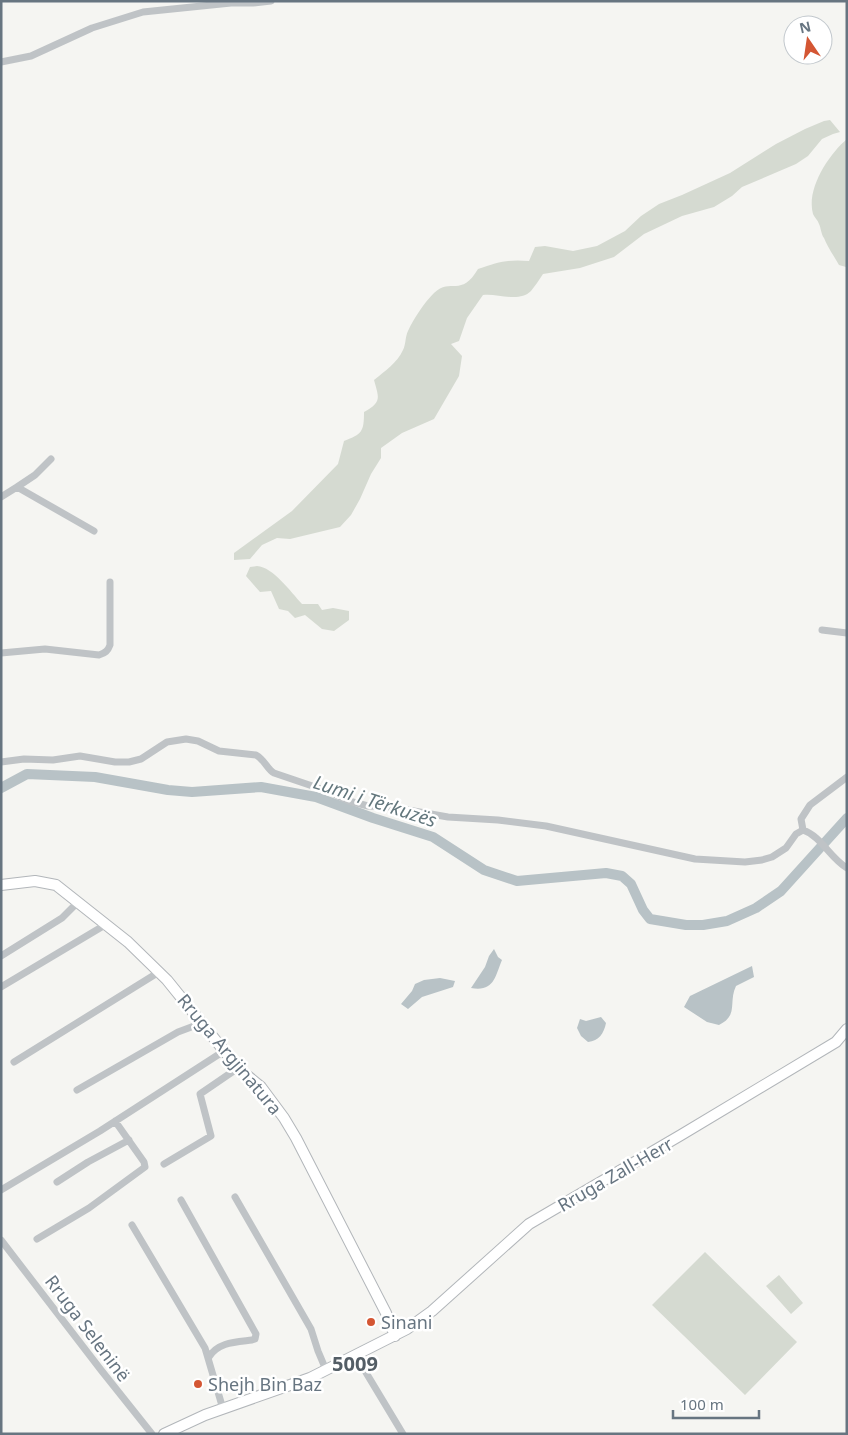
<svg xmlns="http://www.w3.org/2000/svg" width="848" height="1435" viewBox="0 0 848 1435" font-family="'Noto Sans',sans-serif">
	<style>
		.green { fill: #d5dad1 }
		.water { fill: #b8c2c6 }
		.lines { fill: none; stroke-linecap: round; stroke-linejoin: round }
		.river { stroke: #b8c2c6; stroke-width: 10 }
		.secondary-casing { stroke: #b2b6ba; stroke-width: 12 }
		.street { stroke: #bfc3c6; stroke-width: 7 }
		.secondary { stroke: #fff; stroke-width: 10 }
		.poi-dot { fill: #d45633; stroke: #fff; stroke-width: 2 }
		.labels { text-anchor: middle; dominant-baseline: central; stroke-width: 5; stroke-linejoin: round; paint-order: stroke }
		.street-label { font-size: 18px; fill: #677581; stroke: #fff }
		.poi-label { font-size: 18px; fill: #677581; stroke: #fff; text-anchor: start }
		.water-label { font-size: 19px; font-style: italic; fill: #63777d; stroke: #fff }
		.quarter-label { font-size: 20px; font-weight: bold; fill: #545e66; stroke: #fff }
	</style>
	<rect width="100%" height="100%" fill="#f5f5f2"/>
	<!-- green -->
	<path class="green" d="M830 120 840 132 833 134 822 139 808 156 796 164 742 187 732 196 714 207 682 216 644 234 614 257 580 268 543 274C539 280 535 286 531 291 519 303 498 293 483 295L467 318 459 341 451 344 462 356 459 376 434 419 402 433 381 448V458L371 474 360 499 351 515 340 527 290 539 277 538 262 545 250 559 234 560V553L292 511 338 464 344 441C362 434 364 432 364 412 382 402 379 398 374 380 385 371 397 363 403 350 406 344 405 337 408 331 414 318 424 303 434 293 451 277 461 298 478 269 498 262 508 259 529 261L535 247 545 246 573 251 597 246 625 231 641 216 659 204 682 195 730 173 776 144 805 129 824 121Z
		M847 139V266L846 267 839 265C834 256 828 248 824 238 821 234 821 228 819 224 818 220 814 217 813 214 806 189 829 154 847 139Z
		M257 566C273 567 291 592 302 604H318L322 610 333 608 349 611V620L334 631 322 629 305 615 295 618 288 611 279 609 271 591 260 592 246 576 250 567Z
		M705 1252 797 1342 745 1395 652 1305Z
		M779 1275 803 1303 791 1314 766 1286Z"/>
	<!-- water -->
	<path class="water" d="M494 949 498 957 502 960C495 977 494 992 471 988L485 967 489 956Z
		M752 966 754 977 736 986C728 1003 739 1015 719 1025L707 1022 684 1007 690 996Z
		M440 978 455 981 453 987 422 997 408 1009 401 1004 412 991 415 984 424 980Z
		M601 1017 606 1023C604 1033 599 1041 588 1042L581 1036 577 1028 580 1019 586 1021Z"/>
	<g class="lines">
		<!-- river -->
		<path class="river" d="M1 788 27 774 95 777 168 790 192 792 261 787 316 797 373 818 433 837 484 870 517 881 606 873 622 876 631 884 643 910 650 919 686 925H703L727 921 756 908 781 891 847 818"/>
		<!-- secondary casing -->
		<g class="secondary-casing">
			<path id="secondary" d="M1 885 35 881 56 885 128 942 167 980 238 1068 261 1087 284 1118 296 1138 386 1313 395 1336
				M164 1434 205 1415 310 1378 407 1329 432 1311 529 1224 681 1135 836 1042 847 1029"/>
		</g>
		<!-- street -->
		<path class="street" d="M1 62 31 56 92 28 143 12 231 3H253L271 1
			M17 487 35 475 51 459
			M1 497 17 487 94 531
			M822 630 847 633
			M1 653 45 649 99 655C105 653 108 651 110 645V582
			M1 762 24 759 53 760 80 756 115 762H129L141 759 167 742 186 739 198 741 219 751 256 755C265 760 267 769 274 773L330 792 349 801 368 806 391 807 448 817 498 820 546 826 695 859 745 862 762 860 772 857 786 848 796 834 803 830
			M803 830 801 819 810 805 847 777
			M803 830C821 836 830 858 847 868
			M1 956 62 918 77 903
			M1 987 105 925
			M14 1062 159 972
			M77 1090 178 1032 202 1023
			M164 1164 211 1136 200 1094 238 1068
			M57 1182 88 1162 129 1140
			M1 1190 100 1131 224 1051
			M235 1197 311 1329 318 1351 326 1370
			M181 1200 256 1334 255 1339 252 1340C236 1342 218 1342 209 1357
			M132 1225 205 1348 223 1409
			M37 1239 89 1208 145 1167 144 1162 115 1121
			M1 1240 101 1370 152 1434
			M356 1356 403 1434"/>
		<!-- secondary -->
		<use href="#secondary" class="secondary"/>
	</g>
	<!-- markers -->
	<g class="poi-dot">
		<circle cx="371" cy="1322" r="5"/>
		<circle cx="198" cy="1384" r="5"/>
	</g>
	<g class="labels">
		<!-- street labels -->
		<g class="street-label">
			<text transform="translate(230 1054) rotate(50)">Rruga Argjinatura</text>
			<text transform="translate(615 1174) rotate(-30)">Rruga Zall-Herr</text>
			<text transform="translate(88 1328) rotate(53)">Rruga Seleninë</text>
		</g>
		<!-- poi labels -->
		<g class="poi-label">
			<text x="381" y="1322">Sinani</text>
			<text x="208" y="1384">Shejh Bin Baz</text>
		</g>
		<!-- water labels -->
		<g class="water-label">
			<text transform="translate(375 801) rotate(18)">Lumi i Tërkuzës</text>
		</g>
		<!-- quarter labels -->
		<g class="quarter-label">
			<text x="355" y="1363">5009</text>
		</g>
	</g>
	<!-- border -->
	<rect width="848" height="1435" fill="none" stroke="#677581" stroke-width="5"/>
	<!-- north arrow -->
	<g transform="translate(808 40) rotate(347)"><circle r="24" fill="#ffffff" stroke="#c2c8cd"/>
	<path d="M0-4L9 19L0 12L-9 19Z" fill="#d45633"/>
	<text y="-8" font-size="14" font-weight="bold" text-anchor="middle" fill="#677581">N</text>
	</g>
	<!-- scale -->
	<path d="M673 1410v8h86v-8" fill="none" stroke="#677581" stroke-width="2.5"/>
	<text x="680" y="1410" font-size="15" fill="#677581" stroke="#ffffff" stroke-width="4" paint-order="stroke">100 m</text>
</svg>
